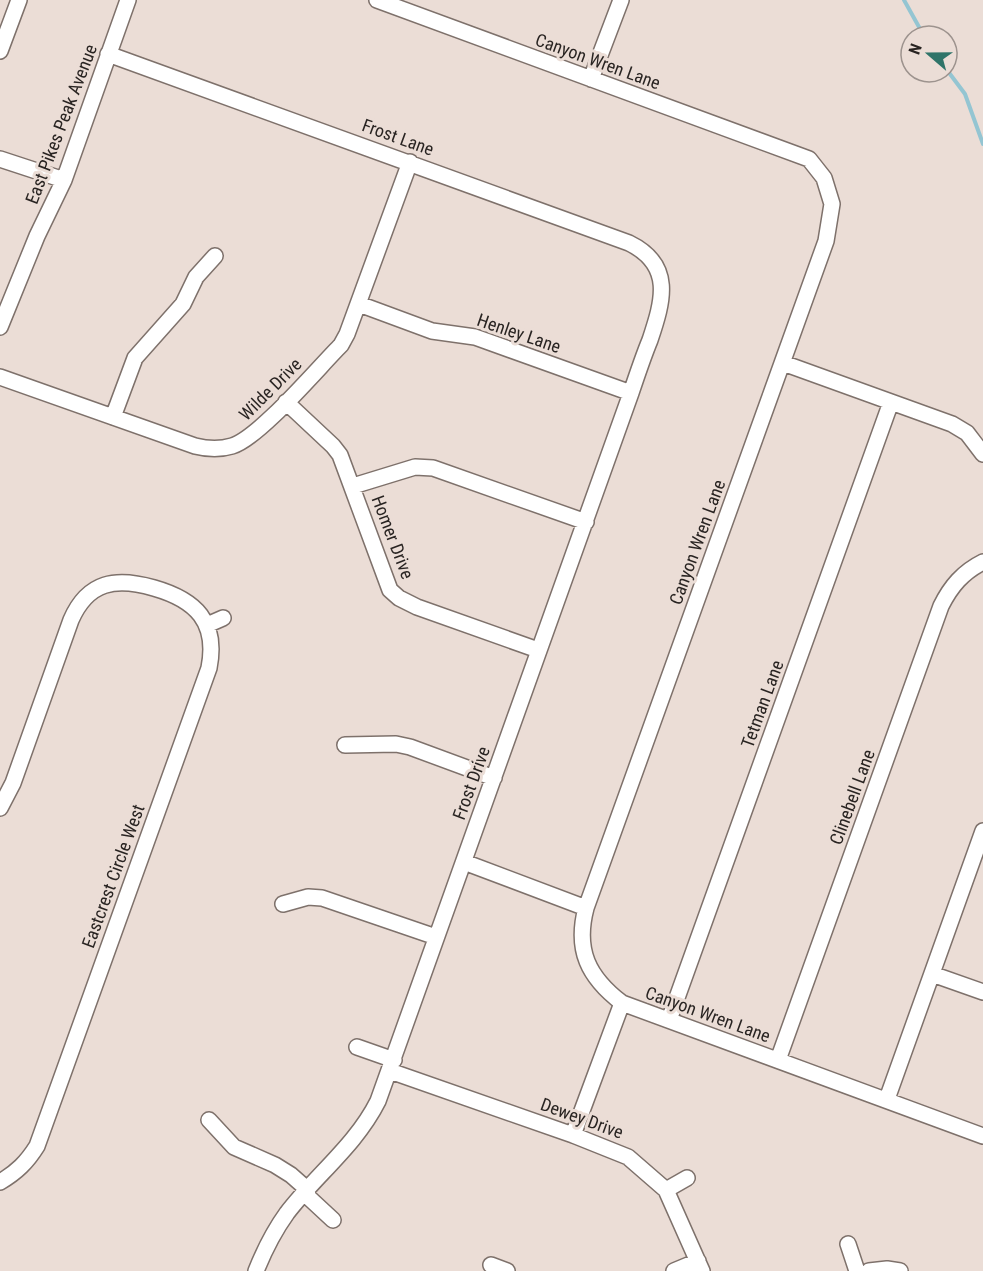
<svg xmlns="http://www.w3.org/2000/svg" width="983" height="1271" viewBox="0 0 983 1271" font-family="'Roboto Condensed',sans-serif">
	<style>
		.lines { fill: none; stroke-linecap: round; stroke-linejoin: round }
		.stream { stroke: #94c5d2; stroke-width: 4 }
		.minor-casing { stroke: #7e716b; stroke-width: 18 }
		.minor { stroke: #fff; stroke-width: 15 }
		.labels { text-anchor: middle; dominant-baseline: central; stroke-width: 6; stroke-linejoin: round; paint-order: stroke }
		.street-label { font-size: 18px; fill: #292422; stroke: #ebddd6 }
	</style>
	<rect width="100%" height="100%" fill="#ebddd6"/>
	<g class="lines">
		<!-- stream -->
		<path class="stream" d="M904 0 924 36
			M947 70 965 94 983 144"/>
		<!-- minor casing -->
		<g class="minor-casing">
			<path id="minor" d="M377 0 809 159 824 178 832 204 826 241 586 908C575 950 588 977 622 1003L983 1136
				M0 51 19 0
				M108 54 629 243C674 265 663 301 650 340 643 357 637 375 631 393L378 1101C356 1145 316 1175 287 1213 274 1231 264 1251 256 1271
				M591 79 621 0
				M0 159 64 180
				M359 304 432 331 475 337 631 393
				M0 327 37 236 64 180 128 0
				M783 363 952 424 967 433 983 454
				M0 377 195 446C207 449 219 450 232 446 259 438 318 368 341 345L347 334 410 162
				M286 402 333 446 340 455 390 590 399 598 417 607 538 650
				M113 417 135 358 183 304 196 277 215 256
				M353 486 415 467 433 468 586 522
				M207 625 223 618
				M345 745 396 744 410 747 494 778
				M0 808 13 783 71 620C88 581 116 577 154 588 196 600 218 622 209 668L37 1146C27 1162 17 1172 0 1182
				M464 862 586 908
				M283 904 308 897 322 898 436 937
				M932 974 983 992
				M669 1020 891 402
				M357 1047 394 1060
				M778 1060 941 606C951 586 963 572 983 562
				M390 1071 573 1135 628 1157 666 1190 702 1271
				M887 1099 983 831
				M209 1120 234 1147 275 1165 291 1175 308 1190
				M573 1135 622 1003
				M666 1190 687 1178
				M305 1194 333 1220
				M848 1244 857 1271
				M491 1265 507 1271
				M674 1271 698 1261
				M869 1271 887 1269 900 1271"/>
		</g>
		<!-- minor -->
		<use href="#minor" class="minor"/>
	</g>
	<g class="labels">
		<!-- street labels -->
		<g class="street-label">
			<text transform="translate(598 61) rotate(20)">Canyon Wren Lane</text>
			<text transform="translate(61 124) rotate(-69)">East Pikes Peak Avenue</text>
			<text transform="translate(398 137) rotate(20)">Frost Lane</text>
			<text transform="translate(519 333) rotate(19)">Henley Lane</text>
			<text transform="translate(270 389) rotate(-45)">Wilde Drive</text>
			<text transform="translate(393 537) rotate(69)">Homer Drive</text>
			<text transform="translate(697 542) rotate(-70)">Canyon Wren Lane</text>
			<text transform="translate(762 704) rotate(-70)">Tetman Lane</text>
			<text transform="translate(471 783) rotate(-70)">Frost Drive</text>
			<text transform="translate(852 797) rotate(-70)">Clinebell Lane</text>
			<text transform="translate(113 876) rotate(-70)">Eastcrest Circle West</text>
			<text transform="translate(708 1014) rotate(20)">Canyon Wren Lane</text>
			<text transform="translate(582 1118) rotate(20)">Dewey Drive</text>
		</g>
	</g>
	<!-- north arrow -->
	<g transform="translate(929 54) rotate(290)"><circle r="28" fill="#ebddd6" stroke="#9d938e" stroke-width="1.5"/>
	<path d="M0-4.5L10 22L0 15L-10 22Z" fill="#2f7469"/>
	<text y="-9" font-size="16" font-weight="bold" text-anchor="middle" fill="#292422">N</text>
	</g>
</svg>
